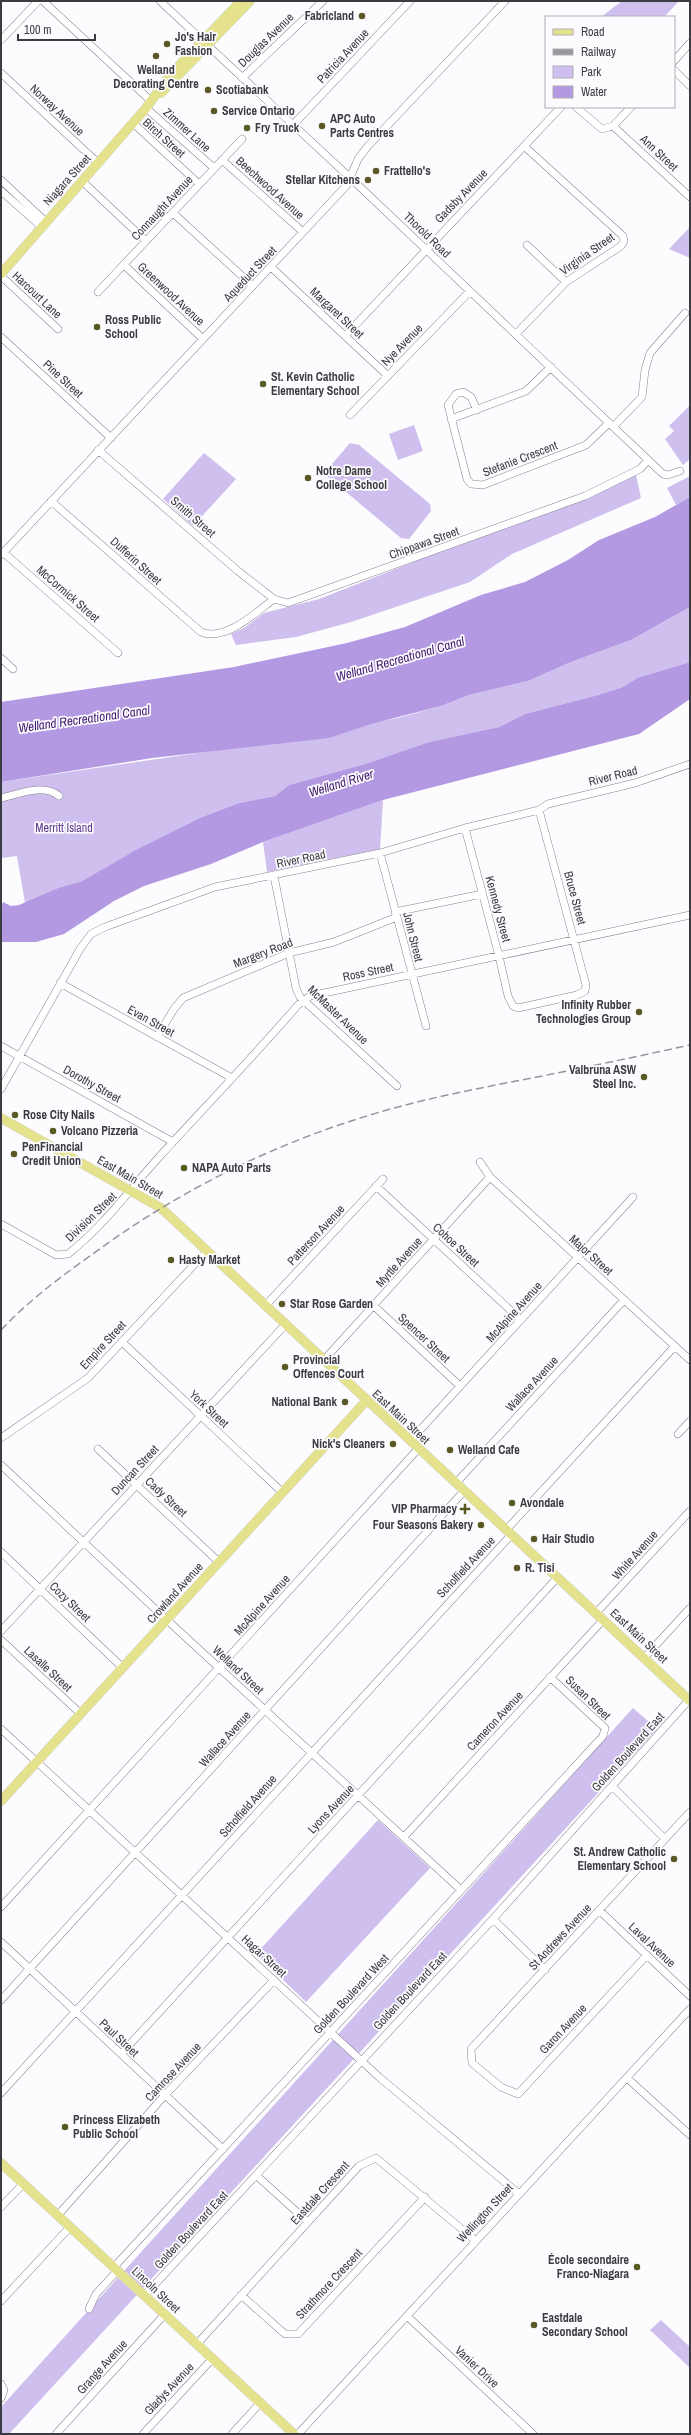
<svg xmlns="http://www.w3.org/2000/svg" width="691" height="2435" viewBox="0 0 691 2435" font-family="'Archivo Narrow',sans-serif">
	<style>
		.green { fill: #cebfee }
		.water { fill: #b299e2 }
		.lines { fill: none; stroke-linecap: round; stroke-linejoin: round }
		.minor-casing { stroke: #868191; stroke-width: 8 }
		.major-casing { stroke: #d8d8d9; stroke-width: 10 }
		.minor { stroke: #fff; stroke-width: 7 }
		.major { stroke: #e4e28c; stroke-width: 9 }
		.rail { stroke: #97969b; stroke-width: 1.5; stroke-dasharray: 8 4; stroke-linecap: butt }
		.poi-dot { fill: #5a5925; stroke: #fcfbfe; stroke-width: 1.5 }
		.labels { text-anchor: middle; dominant-baseline: central; stroke-width: 3.5; stroke-linejoin: round; paint-order: stroke }
		.poi-label { font-size: 12px; font-weight: bold; fill: #3d3b42; stroke: #fcfbfe; text-anchor: start }
		.street-label { font-size: 12px; fill: #3d3b42; stroke: #fcfbfe }
		.park-label { font-size: 12px; fill: #5d3a90; stroke: #fcfbfe }
		.water-label { font-size: 13px; font-style: italic; fill: #421c71; stroke: #fcfbfe }
	</style>
	<rect width="100%" height="100%" fill="#fcfbfe"/>
	<!-- green -->
	<path class="green" d="M622 1H679L664 17H601Z
		M690 227V258L669 249Z
		M690 405V459L683 465 665 439 674 431 669 426Z
		M414 425 423 451 398 460 389 434Z
		M350 443 359 445 430 504 431 511 409 539 401 538 328 477 326 471Z
		M204 453 236 479 193 526 163 499Z
		M636 475 641 498 512 554 470 582 351 622 296 637 236 645 231 634 244 628 264 613 319 599Z
		M690 476V497L676 505 667 488Z
		M690 607V662L637 678 623 687 598 695 525 714 499 727 429 742 365 764 289 785 275 796 239 803 202 817 126 856 82 881 58 888 25 903 17 856 1 858V782L225 749 398 718 441 706 469 695 528 681 571 662 631 640Z
		M383 800 380 849 267 872 263 842Z
		M633 1708 657 1729 9 2434H1V2407Z
		M378 1820 430 1868 306 2002 256 1954Z
		M661 2320 690 2347V2368L650 2330Z"/>
	<!-- water -->
	<path class="water" d="M690 497V607L631 640 571 662 528 681 469 695 441 706 371 724 329 738 152 758 1 782V702L234 667 347 643 405 627 481 595 525 582 568 560 599 540 655 517Z
		M690 662V699L639 734 383 800 263 842 211 864 144 886 114 901 64 934 36 942H1V908L3 902 11 906 19 905 58 888 82 881 136 850 202 817 239 803 275 796 289 785 365 764 429 742 499 727 525 714 598 695 623 687 637 678Z"/>
	<g class="lines">
		<!-- minor casing -->
		<g class="minor-casing">
			<path id="minor" d="M43 1 151 101
				M160 1 359 186 663 474 668 475 680 471
				M1 40 38 1
				M674 61 690 43
				M674 70 690 86
				M1 73 98 163
				M242 78 323 1
				M576 107 602 129 613 126 631 107
				M146 108 214 168
				M133 123 199 184
				M293 125 410 1
				M613 126 690 197
				M222 160 303 232
				M1 180 46 222
				M82 181 146 241
				M1 191 42 227
				M173 213 253 286
				M527 245 566 282
				M124 265 203 339
				M271 267 388 376
				M1 276 58 329
				M98 292 242 139
				M516 334 566 282 621 246 624 241 623 236 524 146
				M345 336 561 107
				M1 337 111 438
				M477 410 471 397 463 392 456 394 448 405 467 479 471 484 483 485 586 445 609 423
				M350 415 470 291
				M451 419 526 391 551 367
				M613 427 642 397 645 370 650 353 685 313
				M98 450 238 571 274 599 288 603 585 496 640 469 648 460
				M51 501 201 632C226 642 256 612 274 599
				M4 553 118 653
				M1 555 347 185 358 159 368 146 505 1
				M1 658 13 669
				M1 798C19 794 43 783 59 796
				M465 828 499 956 508 996 513 1006 518 1008 577 995 585 991 586 985 539 810
				M380 853 426 1026
				M274 876 296 988 300 997 397 1086
				M395 912 482 894
				M60 983 232 1078
				M157 1037 174 1009 183 998 289 953 334 942 397 917
				M1 1046 173 1142
				M1 1089 80 949 91 934 105 927 215 887 380 853 465 828 539 810 548 804 635 783 690 764
				M480 1162 490 1177 690 1360
				M376 1186 521 1320
				M1 1224 56 1255 68 1254C104 1226 130 1189 160 1156 206 1106 253 1057 298 1005L310 996 690 915
				M373 1305 460 1386
				M265 1306 383 1179
				M122 1342 282 1492
				M323 1361 490 1177
				M678 1434 690 1421
				M1 1438 88 1378 207 1251
				M410 1441 633 1197
				M98 1449 219 1562
				M1 1465 167 1620 461 1890
				M456 1483 624 1300
				M506 1530 675 1346
				M1 1552 123 1668
				M596 1613 690 1511
				M1 1631 285 1325
				M1 1640 81 1714
				M644 1658 690 1608
				M1 1729 379 2077 518 2193
				M612 1786 665 1839
				M404 1837 603 1620
				M1 1907 418 1449
				M599 1910 690 1996
				M493 1919 545 1970
				M1 1942 223 2149
				M647 1955 518 2094 501 2087 472 2063 471 2049 690 1812
				M1 2000 464 1491
				M121 2054 557 1578
				M627 2078 690 2135
				M1 2093 511 1535
				M257 2176 308 2222
				M1 2207 23 2184
				M58 2215 165 2095 274 1980
				M114 2267 603 1736 605 1728 550 1677
				M145 2295 493 1919 689 1700
				M241 2295 285 2334H298L425 2197
				M1 2301 70 2227
				M89 2309 96 2294 118 2270
				M407 2316 533 2434
				M197 2344 359 2166 376 2158 475 2240
				M1 2384 4 2390 1 2398
				M56 2434 165 2314
				M143 2434 212 2359
				M232 2434 260 2403
				M298 2434 690 2009"/>
		</g>
		<!-- major casing -->
		<g class="major-casing">
			<path id="major" d="M161 93 250 1
				M1 274 146 108 170 75 241 1
				M1 1118 161 1208 690 1701
				M1 1801 366 1401
				M1 2163 294 2434"/>
		</g>
		<!-- minor -->
		<use href="#minor" class="minor"/>
		<!-- major -->
		<use href="#major" class="major"/>
		<!-- rail -->
		<path class="rail" d="M1 1330C31 1298 66 1273 101 1248 183 1189 274 1144 370 1115 425 1098 481 1088 537 1077 588 1067 639 1056 690 1045"/>
	</g>
	<!-- markers -->
	<g class="poi-dot">
		<circle cx="362" cy="16" r="4"/>
		<circle cx="167" cy="44" r="4"/>
		<circle cx="156" cy="56" r="4"/>
		<circle cx="208" cy="90" r="4"/>
		<circle cx="214" cy="111" r="4"/>
		<circle cx="322" cy="126" r="4"/>
		<circle cx="247" cy="128" r="4"/>
		<circle cx="376" cy="171" r="4"/>
		<circle cx="368" cy="180" r="4"/>
		<circle cx="97" cy="327" r="4"/>
		<circle cx="263" cy="384" r="4"/>
		<circle cx="308" cy="478" r="4"/>
		<circle cx="639" cy="1012" r="4"/>
		<circle cx="644" cy="1077" r="4"/>
		<circle cx="15" cy="1115" r="4"/>
		<circle cx="53" cy="1131" r="4"/>
		<circle cx="14" cy="1154" r="4"/>
		<circle cx="184" cy="1168" r="4"/>
		<circle cx="171" cy="1260" r="4"/>
		<circle cx="282" cy="1304" r="4"/>
		<circle cx="285" cy="1367" r="4"/>
		<circle cx="345" cy="1402" r="4"/>
		<circle cx="393" cy="1444" r="4"/>
		<circle cx="450" cy="1450" r="4"/>
		<circle cx="512" cy="1503" r="4"/>
		<path d="M463 1503h4v4h4v4h-4v4h-4v-4h-4v-4h4z"/>
		<circle cx="481" cy="1525" r="4"/>
		<circle cx="534" cy="1539" r="4"/>
		<circle cx="517" cy="1568" r="4"/>
		<circle cx="674" cy="1859" r="4"/>
		<circle cx="65" cy="2127" r="4"/>
		<circle cx="637" cy="2267" r="4"/>
		<circle cx="534" cy="2325" r="4"/>
	</g>
	<g class="labels">
		<!-- poi labels -->
		<g class="poi-label">
			<text x="354" y="16" text-anchor="end">Fabricland</text>
			<text x="175" y="37">Jo's Hair<tspan x="175" dy="14">Fashion</tspan></text>
			<text x="156" y="70" text-anchor="middle">Welland<tspan x="156" dy="14">Decorating Centre</tspan></text>
			<text x="216" y="90">Scotiabank</text>
			<text x="222" y="111">Service Ontario</text>
			<text x="330" y="119">APC Auto<tspan x="330" dy="14">Parts Centres</tspan></text>
			<text x="255" y="128">Fry Truck</text>
			<text x="384" y="171">Frattello's</text>
			<text x="360" y="180" text-anchor="end">Stellar Kitchens</text>
			<text x="105" y="320">Ross Public<tspan x="105" dy="14">School</tspan></text>
			<text x="271" y="377">St. Kevin Catholic<tspan x="271" dy="14">Elementary School</tspan></text>
			<text x="316" y="471">Notre Dame<tspan x="316" dy="14">College School</tspan></text>
			<text x="631" y="1005" text-anchor="end">Infinity Rubber<tspan x="631" dy="14">Technologies Group</tspan></text>
			<text x="636" y="1070" text-anchor="end">Valbruna ASW<tspan x="636" dy="14">Steel Inc.</tspan></text>
			<text x="23" y="1115">Rose City Nails</text>
			<text x="61" y="1131">Volcano Pizzeria</text>
			<text x="22" y="1147">PenFinancial<tspan x="22" dy="14">Credit Union</tspan></text>
			<text x="192" y="1168">NAPA Auto Parts</text>
			<text x="179" y="1260">Hasty Market</text>
			<text x="290" y="1304">Star Rose Garden</text>
			<text x="293" y="1360">Provincial<tspan x="293" dy="14">Offences Court</tspan></text>
			<text x="337" y="1402" text-anchor="end">National Bank</text>
			<text x="385" y="1444" text-anchor="end">Nick's Cleaners</text>
			<text x="458" y="1450">Welland Cafe</text>
			<text x="520" y="1503">Avondale</text>
			<text x="457" y="1509" text-anchor="end">VIP Pharmacy</text>
			<text x="473" y="1525" text-anchor="end">Four Seasons Bakery</text>
			<text x="542" y="1539">Hair Studio</text>
			<text x="525" y="1568">R. Tisi</text>
			<text x="666" y="1852" text-anchor="end">St. Andrew Catholic<tspan x="666" dy="14">Elementary School</tspan></text>
			<text x="73" y="2120">Princess Elizabeth<tspan x="73" dy="14">Public School</tspan></text>
			<text x="629" y="2260" text-anchor="end">École secondaire<tspan x="629" dy="14">Franco-Niagara</tspan></text>
			<text x="542" y="2318">Eastdale<tspan x="542" dy="14">Secondary School</tspan></text>
		</g>
		<!-- street labels -->
		<g class="street-label">
			<text transform="translate(266 40) rotate(-44)">Douglas Avenue</text>
			<text transform="translate(343 56) rotate(-47)">Patricia Avenue</text>
			<text transform="translate(57 110) rotate(43)">Norway Avenue</text>
			<text transform="translate(187 130) rotate(42)">Zimmer Lane</text>
			<text transform="translate(164 138) rotate(42)">Birch Street</text>
			<text transform="translate(659 153) rotate(43)">Ann Street</text>
			<text transform="translate(67 180) rotate(-48)">Niagara Street</text>
			<text transform="translate(270 188) rotate(42)">Beechwood Avenue</text>
			<text transform="translate(461 196) rotate(-46)">Gadsby Avenue</text>
			<text transform="translate(162 208) rotate(-47)">Connaught Avenue</text>
			<text transform="translate(427 235) rotate(44)">Thorold Road</text>
			<text transform="translate(587 254) rotate(-35)">Virginia Street</text>
			<text transform="translate(250 274) rotate(-47)">Aqueduct Street</text>
			<text transform="translate(171 294) rotate(43)">Greenwood Avenue</text>
			<text transform="translate(37 295) rotate(43)">Harcourt Lane</text>
			<text transform="translate(337 313) rotate(43)">Margaret Street</text>
			<text transform="translate(402 345) rotate(-46)">Nye Avenue</text>
			<text transform="translate(63 379) rotate(43)">Pine Street</text>
			<text transform="translate(520 459) rotate(-21)">Stefanie Crescent</text>
			<text transform="translate(193 517) rotate(41)">Smith Street</text>
			<text transform="translate(424 543) rotate(-20)">Chippawa Street</text>
			<text transform="translate(136 561) rotate(42)">Dufferin Street</text>
			<text transform="translate(68 594) rotate(41)">McCormick Street</text>
			<text transform="translate(613 776) rotate(-14)">River Road</text>
			<text transform="translate(301 859) rotate(-12)">River Road</text>
			<text transform="translate(575 898) rotate(75)">Bruce Street</text>
			<text transform="translate(498 909) rotate(75)">Kennedy Street</text>
			<text transform="translate(413 937) rotate(76)">John Street</text>
			<text transform="translate(263 953) rotate(-21)">Margery Road</text>
			<text transform="translate(368 972) rotate(-12)">Ross Street</text>
			<text transform="translate(338 1015) rotate(44)">McMaster Avenue</text>
			<text transform="translate(151 1021) rotate(29)">Evan Street</text>
			<text transform="translate(92 1084) rotate(29)">Dorothy Street</text>
			<text transform="translate(130 1177) rotate(30)">East Main Street</text>
			<text transform="translate(91 1217) rotate(-44)">Division Street</text>
			<text transform="translate(316 1235) rotate(-47)">Patterson Avenue</text>
			<text transform="translate(456 1245) rotate(43)">Cohoe Street</text>
			<text transform="translate(591 1255) rotate(42)">Major Street</text>
			<text transform="translate(399 1262) rotate(-48)">Myrtle Avenue</text>
			<text transform="translate(514 1312) rotate(-48)">McAlpine Avenue</text>
			<text transform="translate(424 1338) rotate(43)">Spencer Street</text>
			<text transform="translate(103 1345) rotate(-47)">Empire Street</text>
			<text transform="translate(532 1384) rotate(-47)">Wallace Avenue</text>
			<text transform="translate(209 1409) rotate(43)">York Street</text>
			<text transform="translate(401 1417) rotate(43)">East Main Street</text>
			<text transform="translate(135 1470) rotate(-47)">Duncan Street</text>
			<text transform="translate(166 1497) rotate(43)">Cady Street</text>
			<text transform="translate(635 1555) rotate(-48)">White Avenue</text>
			<text transform="translate(466 1567) rotate(-47)">Scholfield Avenue</text>
			<text transform="translate(175 1593) rotate(-48)">Crowland Avenue</text>
			<text transform="translate(70 1602) rotate(44)">Cozy Street</text>
			<text transform="translate(262 1605) rotate(-48)">McAlpine Avenue</text>
			<text transform="translate(639 1636) rotate(43)">East Main Street</text>
			<text transform="translate(48 1669) rotate(43)">Lasalle Street</text>
			<text transform="translate(238 1670) rotate(43)">Welland Street</text>
			<text transform="translate(588 1698) rotate(44)">Susan Street</text>
			<text transform="translate(495 1721) rotate(-47)">Cameron Avenue</text>
			<text transform="translate(225 1739) rotate(-48)">Wallace Avenue</text>
			<text transform="translate(628 1752) rotate(-48)">Golden Boulevard East</text>
			<text transform="translate(248 1806) rotate(-48)">Scholfield Avenue</text>
			<text transform="translate(331 1809) rotate(-47)">Lyons Avenue</text>
			<text transform="translate(560 1937) rotate(-47)">St Andrews Avenue</text>
			<text transform="translate(652 1945) rotate(43)">Laval Avenue</text>
			<text transform="translate(264 1956) rotate(43)">Hagar Street</text>
			<text transform="translate(410 1991) rotate(-47)">Golden Boulevard East</text>
			<text transform="translate(351 1994) rotate(-47)">Golden Boulevard West</text>
			<text transform="translate(563 2029) rotate(-47)">Garon Avenue</text>
			<text transform="translate(119 2038) rotate(43)">Paul Street</text>
			<text transform="translate(173 2072) rotate(-47)">Camrose Avenue</text>
			<text transform="translate(320 2193) rotate(-48)">Eastdale Crescent</text>
			<text transform="translate(485 2213) rotate(-47)">Wellington Street</text>
			<text transform="translate(191 2230) rotate(-47)">Golden Boulevard East</text>
			<text transform="translate(329 2284) rotate(-47)">Strathmore Crescent</text>
			<text transform="translate(156 2290) rotate(43)">Lincoln Street</text>
			<text transform="translate(102 2367) rotate(-48)">Grange Avenue</text>
			<text transform="translate(477 2367) rotate(43)">Vanier Drive</text>
			<text transform="translate(169 2389) rotate(-47)">Gladys Avenue</text>
		</g>
		<!-- park labels -->
		<g class="park-label">
			<text x="64" y="828">Merritt Island</text>
		</g>
		<!-- water labels -->
		<g class="water-label">
			<text transform="translate(400 659) rotate(-16)">Welland Recreational Canal</text>
			<text transform="translate(84 719) rotate(-8)">Welland Recreational Canal</text>
			<text transform="translate(341 783) rotate(-17)">Welland River</text>
		</g>
	</g>
	<!-- border -->
	<rect width="691" height="2435" fill="none" stroke="#3d3b42" stroke-width="4"/>
	<!-- legend -->
	<rect x="545" y="16" width="130" height="92" fill="#fcfbfe" stroke="#b0aeb3"/>
	<rect x="553" y="29" width="20" height="6" fill="#e4e28c" stroke="#b0aeb3"/>
	<text x="581" y="36" font-size="12" fill="#3d3b42">Road</text>
	<rect x="553" y="49" width="20" height="6" fill="#97969b" stroke="#b0aeb3"/>
	<text x="581" y="56" font-size="12" fill="#3d3b42">Railway</text>
	<rect x="553" y="66" width="20" height="12" fill="#cebfee" stroke="#b0aeb3"/>
	<text x="581" y="76" font-size="12" fill="#3d3b42">Park</text>
	<rect x="553" y="86" width="20" height="12" fill="#b299e2" stroke="#b0aeb3"/>
	<text x="581" y="96" font-size="12" fill="#3d3b42">Water</text>
	<!-- scale -->
	<path d="M18 34v6h77v-6" fill="none" stroke="#3d3b42" stroke-width="2"/>
	<text x="24" y="34" font-size="12" fill="#3d3b42" stroke="#fcfbfe" stroke-width="3" paint-order="stroke">100 m</text>
</svg>
